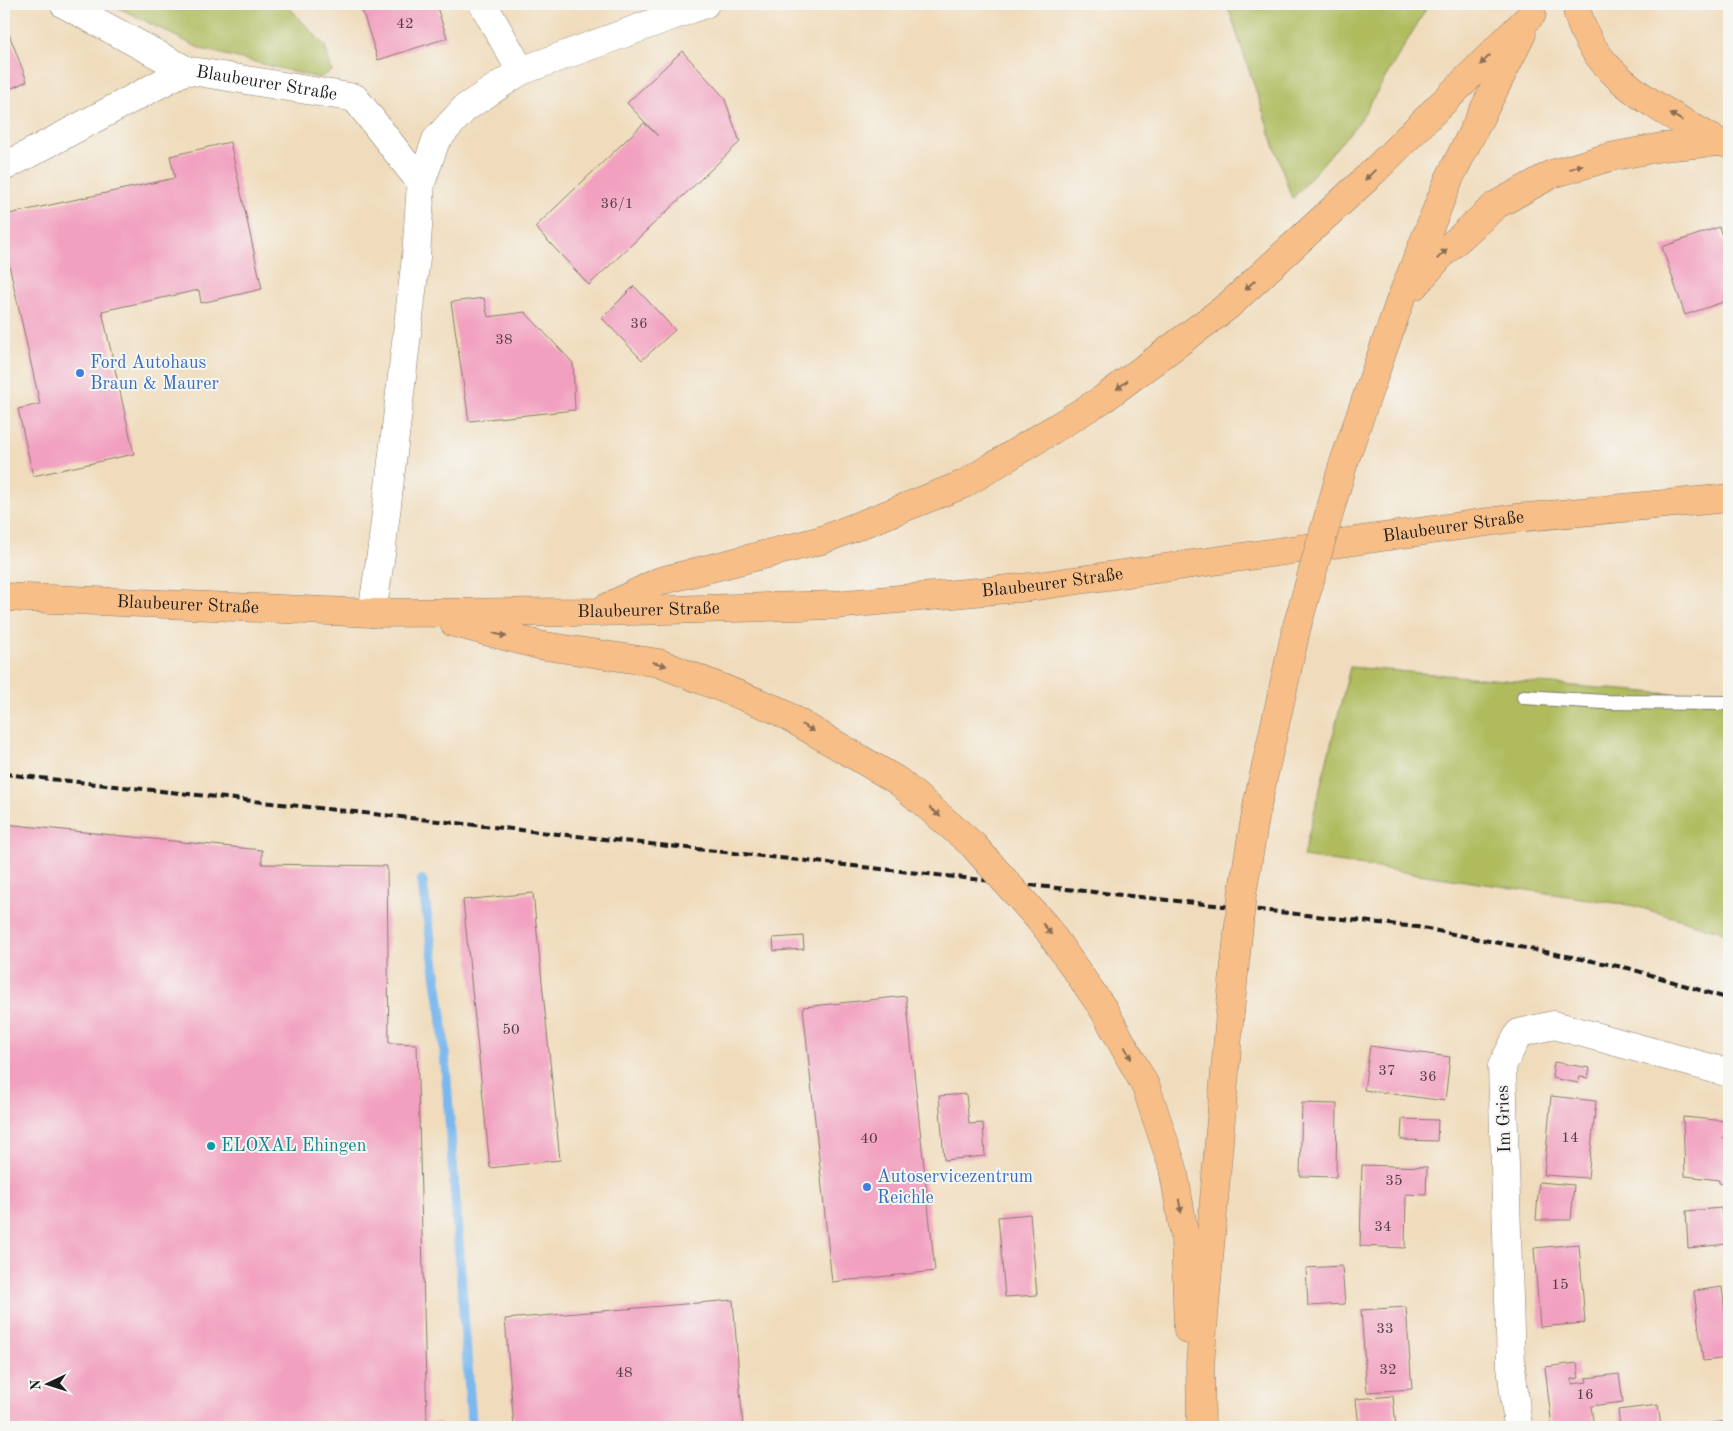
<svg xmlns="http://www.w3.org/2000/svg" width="1733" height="1431" viewBox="0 0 1733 1431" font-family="'Old Standard TT',serif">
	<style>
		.green { fill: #afbb5d; stroke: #666c3c }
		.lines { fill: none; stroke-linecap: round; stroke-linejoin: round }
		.stream { stroke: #7ab8ee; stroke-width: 10 }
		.building { fill: #f2a0c0 }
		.service-casing { stroke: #867c6c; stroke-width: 16 }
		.minor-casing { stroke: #867c6c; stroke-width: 29 }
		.primary-casing { stroke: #867c6c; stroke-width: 29 }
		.service { stroke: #fff; stroke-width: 14 }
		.minor { stroke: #fff; stroke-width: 28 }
		.primary { stroke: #f7be88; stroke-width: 28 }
		.rail { stroke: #1c1c1c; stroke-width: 4; stroke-dasharray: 8 4; stroke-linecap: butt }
		.primary-bridge-casing { stroke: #867c6c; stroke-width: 29; stroke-linecap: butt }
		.primary-bridge { stroke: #f7be88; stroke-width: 28 }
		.oneway { fill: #8a6d52 }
		.shop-dot { fill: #3f7fe0; stroke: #f6f6f2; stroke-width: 2 }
		.culture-dot { fill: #0f9aa8; stroke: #f6f6f2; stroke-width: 2 }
		.labels { text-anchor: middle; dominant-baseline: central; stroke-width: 4; stroke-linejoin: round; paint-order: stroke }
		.number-label { font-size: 15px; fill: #523d45 }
		.street-label { font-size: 18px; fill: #1c1c1c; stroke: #f6f6f2 }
		.shop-label { font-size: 18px; fill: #366cbe; stroke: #f6f6f2; text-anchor: start }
		.culture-label { font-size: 18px; fill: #0d838f; stroke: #f6f6f2; text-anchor: start }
	</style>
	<rect width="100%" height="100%" fill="#f6f6f2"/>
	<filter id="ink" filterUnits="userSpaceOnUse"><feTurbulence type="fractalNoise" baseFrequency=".02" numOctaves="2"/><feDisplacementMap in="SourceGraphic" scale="10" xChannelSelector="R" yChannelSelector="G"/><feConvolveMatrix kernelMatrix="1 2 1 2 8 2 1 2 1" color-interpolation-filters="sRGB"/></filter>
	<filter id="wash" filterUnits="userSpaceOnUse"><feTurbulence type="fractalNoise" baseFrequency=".0096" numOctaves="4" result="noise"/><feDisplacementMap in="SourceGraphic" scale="20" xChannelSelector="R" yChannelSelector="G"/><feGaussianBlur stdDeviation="1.12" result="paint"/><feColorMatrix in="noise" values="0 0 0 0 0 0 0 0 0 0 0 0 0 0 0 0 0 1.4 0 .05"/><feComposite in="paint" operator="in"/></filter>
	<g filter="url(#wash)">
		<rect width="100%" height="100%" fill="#f0dcbc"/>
		<!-- green -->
		<path class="green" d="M111 4H286L325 46 332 71 319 78 201 49Z
			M1227 4H1429L1359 122 1292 199Z
			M1350 667 1729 699V934L1635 906 1303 857Z"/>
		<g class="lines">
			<!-- stream -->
			<path class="stream" d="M422 880 442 1018 472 1427"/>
		</g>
		<g id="blocks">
			<!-- building -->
			<path class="building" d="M383 4H436L447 38 378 60 362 10Z
				M4 21 27 81 4 92Z
				M682 51 724 97 740 142 589 285 535 227 644 123 658 136 627 103Z
				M230 142 262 289 201 303 199 290 102 311 134 454 33 476 18 409 40 404 4 242V215L175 178 170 156Z
				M1719 227 1729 256V300L1685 315 1662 247Z
				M634 286 675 330 642 360 602 318Z
				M484 298 488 317 525 312 573 363 575 410 469 421 451 302Z
				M4 824 262 850V864L387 866 389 1043 417 1044 427 1422H441V1427H4Z
				M533 893 560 1160 490 1168 463 900Z
				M803 936 804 949 774 951 773 938Z
				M906 996 935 1271 832 1282 803 1007Z
				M1370 1046 1450 1057 1445 1101 1364 1090Z
				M1554 1062 1590 1068 1588 1078 1580 1077 1578 1083 1552 1078Z
				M966 1094 969 1124 983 1123 985 1156 944 1160 939 1096Z
				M1551 1096 1596 1101 1588 1178 1544 1175Z
				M1302 1103 1337 1104 1336 1177 1300 1176Z
				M1683 1117 1726 1121 1723 1139H1729V1185L1719 1183V1180L1685 1176Z
				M1402 1119 1438 1120 1437 1141 1401 1140Z
				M1362 1165 1427 1167 1426 1195 1406 1194 1405 1248 1360 1246Z
				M1539 1182 1574 1185 1571 1220H1536Z
				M1721 1208 1727 1244 1688 1248 1686 1211Z
				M1030 1214 1037 1295 1005 1297 998 1217Z
				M1579 1244 1585 1323 1540 1327 1534 1248Z
				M1342 1266 1345 1304 1308 1306 1306 1268Z
				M1722 1287 1725 1312H1727L1729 1326V1358L1703 1361 1694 1291Z
				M733 1300 743 1427H514L505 1319Z
				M1406 1307 1412 1389 1367 1392 1361 1310Z
				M1577 1363 1579 1378 1572 1379V1384L1587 1382 1586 1378 1619 1374 1623 1402 1591 1406 1594 1427H1552L1545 1367Z
				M1393 1396 1396 1427H1359L1356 1399Z
				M1658 1405 1661 1427H1620L1618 1410Z
				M1729 1421V1427H1711V1423Z"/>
		</g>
	</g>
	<g filter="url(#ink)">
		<use href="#blocks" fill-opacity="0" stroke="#867c6c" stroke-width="1"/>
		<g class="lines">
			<!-- service casing -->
			<g class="service-casing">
				<path id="service" d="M1524 697 1604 702 1729 703"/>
			</g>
			<!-- minor casing -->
			<g class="minor-casing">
				<g id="minor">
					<path d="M64 4 186 70"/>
					<path d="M483 4 521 71"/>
					<path id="s1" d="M4 167 186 70 355 98 421 183"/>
					<path d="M372 613 382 547 416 257 421 183 436 140 465 108 521 71 705 4"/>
					<path d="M1518 1427 1511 1366 1502 1066 1519 1033 1554 1025 1729 1073"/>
				</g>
			</g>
			<!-- primary casing -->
			<g class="primary-casing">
				<g id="primary">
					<path d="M1576 4C1586 74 1663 110 1718 142"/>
					<path d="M1414 286 1443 253 1496 205 1552 174 1610 157 1662 147 1718 142 1729 144"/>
					<path d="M1343 465 1399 304 1449 179 1522 34"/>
					<path id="s2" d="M4 597 372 613 598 612 835 605 1030 587 1516 518 1729 498"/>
					<path d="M606 608 660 581 822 540 964 484 1103 399 1228 306 1368 177 1532 14"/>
					<path d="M454 623 539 645 659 663 777 710 898 781"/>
					<path d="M1258 801 1297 626"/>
					<path d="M1104 1010 1146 1087 1173 1168 1185 1238 1188 1330"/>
					<path d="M1201 1427 1200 1364 1230 1013"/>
				</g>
			</g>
			<!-- service -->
			<use href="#service" class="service"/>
			<!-- minor -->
			<use href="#minor" class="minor"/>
			<!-- primary -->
			<use href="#primary" class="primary"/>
			<!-- rail -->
			<path class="rail" d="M4 774 1417 927 1628 968 1729 999"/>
			<!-- primary-bridge casing -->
			<g class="primary-bridge-casing">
				<path id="primary-bridge" d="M1297 626 1343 465
					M898 781 973 845 1046 927 1104 1010
					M1230 1013 1242 895 1258 801"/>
			</g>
			<!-- primary-bridge -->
			<use href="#primary-bridge" class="primary-bridge"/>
		</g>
		<!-- one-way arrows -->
		<defs><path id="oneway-solid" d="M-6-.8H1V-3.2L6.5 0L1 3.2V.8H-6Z" transform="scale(1.25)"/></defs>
		<g class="oneway">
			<use href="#oneway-solid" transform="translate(1485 60) rotate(135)"/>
			<use href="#oneway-solid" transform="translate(1676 117) rotate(-149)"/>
			<use href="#oneway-solid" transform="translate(1576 167) rotate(-17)"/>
			<use href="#oneway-solid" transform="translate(1370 175) rotate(136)"/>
			<use href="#oneway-solid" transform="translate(1442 254) rotate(-46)"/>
			<use href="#oneway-solid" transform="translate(1250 285) rotate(137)"/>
			<use href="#oneway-solid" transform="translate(1122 385) rotate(143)"/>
			<use href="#oneway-solid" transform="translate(500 635) rotate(15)"/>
			<use href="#oneway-solid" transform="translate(660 664) rotate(16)"/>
			<use href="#oneway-solid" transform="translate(808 728) rotate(30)"/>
			<use href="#oneway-solid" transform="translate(935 812) rotate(40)"/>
			<use href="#oneway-solid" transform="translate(1047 929) rotate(52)"/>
			<use href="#oneway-solid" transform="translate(1128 1053) rotate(62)"/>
			<use href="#oneway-solid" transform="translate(1180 1206) rotate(80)"/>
		</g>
	</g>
	<!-- markers -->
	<g class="shop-dot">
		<circle cx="80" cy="373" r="5"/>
		<circle cx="867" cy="1187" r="5"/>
	</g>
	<circle class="culture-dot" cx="211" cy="1146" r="5"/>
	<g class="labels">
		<!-- number labels -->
		<g class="number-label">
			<text x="405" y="24">42</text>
			<text x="617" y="204">36/1</text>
			<text x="639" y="324">36</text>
			<text x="504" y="340">38</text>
			<text x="511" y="1030">50</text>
			<text x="1387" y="1071">37</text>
			<text x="1428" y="1077">36</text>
			<text x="1570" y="1138">14</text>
			<text x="869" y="1139">40</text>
			<text x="1394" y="1181">35</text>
			<text x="1383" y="1227">34</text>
			<text x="1560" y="1285">15</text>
			<text x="1385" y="1329">33</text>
			<text x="1388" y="1370">32</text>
			<text x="624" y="1373">48</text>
			<text x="1585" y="1395">16</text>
		</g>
		<!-- street labels -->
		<g class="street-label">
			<text stroke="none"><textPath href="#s1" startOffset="288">Blaubeurer Straße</textPath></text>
			<text stroke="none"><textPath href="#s2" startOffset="1455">Blaubeurer Straße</textPath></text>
			<text stroke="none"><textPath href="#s2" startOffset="1050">Blaubeurer Straße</textPath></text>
			<text stroke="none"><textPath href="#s2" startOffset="184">Blaubeurer Straße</textPath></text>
			<text stroke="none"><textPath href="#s2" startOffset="645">Blaubeurer Straße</textPath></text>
			<text transform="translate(1504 1119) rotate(-92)">Im Gries</text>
		</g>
		<!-- shop labels -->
		<g class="shop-label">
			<text x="90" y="363">Ford Autohaus<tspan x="90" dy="21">Braun &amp; Maurer</tspan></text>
			<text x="877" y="1177">Autoservicezentrum<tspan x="877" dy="21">Reichle</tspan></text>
		</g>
		<!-- culture labels -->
		<g class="culture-label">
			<text x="221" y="1146">ELOXAL Ehingen</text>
		</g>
	</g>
	<!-- margin -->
	<rect width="1733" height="1431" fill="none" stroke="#f6f6f2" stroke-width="20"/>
	<!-- north arrow -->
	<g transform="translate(48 1384) rotate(266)" stroke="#f6f6f2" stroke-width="4" paint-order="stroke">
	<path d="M0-4L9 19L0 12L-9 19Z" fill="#1c1c1c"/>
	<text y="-8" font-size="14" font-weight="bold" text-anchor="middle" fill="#1c1c1c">N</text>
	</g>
</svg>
